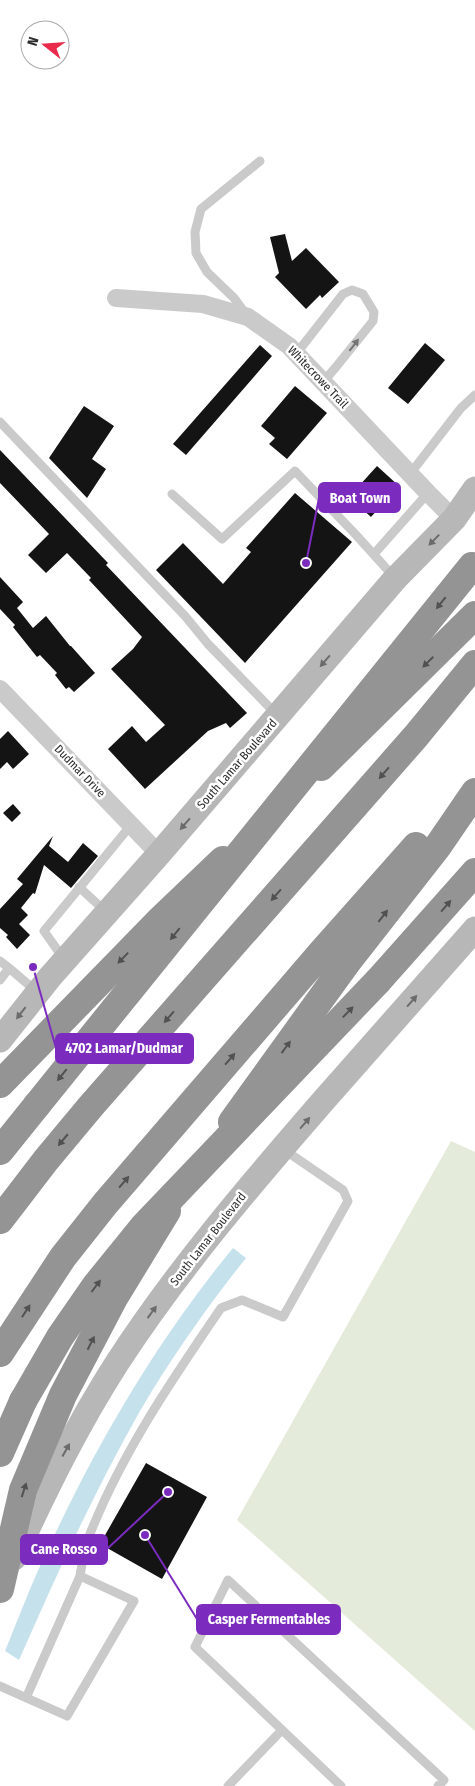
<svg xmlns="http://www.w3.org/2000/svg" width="475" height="1786" viewBox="0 0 475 1786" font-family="'Fira Sans Condensed',sans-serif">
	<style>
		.green { fill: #e5ebda }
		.water { fill: #c5e1ec }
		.building { fill: #141414 }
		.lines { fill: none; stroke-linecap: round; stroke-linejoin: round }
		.lane { stroke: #cacaca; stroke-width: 9 }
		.street { stroke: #cacaca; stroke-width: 18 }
		.secondary { stroke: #b7b7b7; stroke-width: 25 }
		.highway { stroke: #949494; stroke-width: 28 }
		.highway-bridge { stroke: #949494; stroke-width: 28 }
		.oneway { fill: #747474 }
		.oneway2 { fill: #6b6b6b }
		.oneway3 { fill: #515151 }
		.labels { text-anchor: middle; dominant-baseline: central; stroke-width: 5; stroke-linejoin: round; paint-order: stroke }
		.street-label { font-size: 12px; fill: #2d2d2d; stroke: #fff }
		.leader { fill: none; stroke: #7b2cbf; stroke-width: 2 }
		.callout-dot { fill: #7b2cbf; stroke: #fff; stroke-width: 2 }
		.callout { fill: #7b2cbf; stroke: #7b2cbf; stroke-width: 2 }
		.callout-label { font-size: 14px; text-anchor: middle; font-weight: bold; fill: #fff }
	</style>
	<rect width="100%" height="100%" fill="#fff"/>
	<!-- green -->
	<path class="green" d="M451 1141 475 1152V1731L237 1520Z"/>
	<!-- water -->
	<path class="water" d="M233 1248 246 1258C207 1307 171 1358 140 1411 94 1492 56 1576 19 1660L5 1651C19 1617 32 1582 48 1549 97 1443 158 1339 233 1248Z"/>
	<!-- building -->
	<path class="building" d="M285 234 292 261 306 248 339 282 322 298 320 295 306 309 275 277 279 273 270 237Z
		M425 343 445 360 408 404 388 388Z
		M260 345 272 356 186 455 173 444Z
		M295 386 327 413 287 459 269 444 275 438 261 426Z
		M84 406 114 426 92 459 106 469 87 498 49 458Z
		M0 450 108 563 106 565 247 713 230 728 226 723 208 731 145 789 108 749 132 726 146 742 165 725 111 669 133 649 142 637 89 580 91 578 67 553 46 573 28 555 49 534 0 483Z
		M377 466 399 486 371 517 349 497Z
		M295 493 352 542 245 663 156 570 183 543 223 584 251 552 246 548Z
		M0 577 23 602 17 608 33 628 46 616 70 646H71L95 673 74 692 69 687 66 689 55 675 57 673 40 655 37 657 13 627 15 625 0 609Z
		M8 731 29 754 13 769 7 762 0 769V739Z
		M13 804 21 813 12 822 3 813Z
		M53 836 49 846 68 862 83 843 98 856 71 888 44 865 35 894 33 893 21 908 28 915 19 924 30 935 17 949 6 937 8 935 0 928V909L23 884 17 879Z
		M146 1463 207 1497 162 1579 100 1544Z"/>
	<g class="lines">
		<!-- lane -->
		<path class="lane" d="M245 313 234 298 207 272 196 253 195 232 201 209 260 161
			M296 354 343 294 352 290 363 294 374 312 373 321 336 367 323 382
			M0 422 185 616 208 644 276 714
			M410 474 461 408 475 395
			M172 494 222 539 295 471 357 536 394 577
			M374 554 428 493
			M79 887 105 911
			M63 958 44 931 131 825
			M0 961 9 968
			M0 980 9 968 36 991
			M80 1576C82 1564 84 1550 88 1539 120 1456 171 1381 221 1308L242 1300 283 1317 348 1201 343 1190 283 1149
			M0 1686 67 1716 134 1601 80 1576 26 1698
			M228 1786 282 1730
			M341 1786 195 1647 228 1580 444 1780 438 1786"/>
		<!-- street -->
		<path class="street" d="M116 298 203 304 248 317 289 346 428 493 454 519
			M0 689 159 854"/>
		<!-- secondary -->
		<path class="secondary" d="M0 1040 50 977 159 854 395 579 454 519 475 489
			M14 1558C45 1491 77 1425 117 1363 178 1269 251 1184 324 1100 375 1043 425 986 475 929"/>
		<!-- highway -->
		<path class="highway" d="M321 767 475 615
			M378 981 475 872
			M0 1084 158 922 223 860
			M232 1122 348 961 438 846 475 792
			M0 1151 37 1105
			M0 1220 46 1160 91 1106 416 736 475 664
			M0 1353 63 1257 105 1204 322 952 416 846
			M0 1453 23 1401
			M0 1589 23 1490 63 1395 114 1298 167 1211"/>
		<!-- highway-bridge -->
		<path class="highway-bridge" d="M37 1105 472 566
			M23 1401 60 1337 96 1285 143 1227 378 981"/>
	</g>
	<!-- one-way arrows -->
	<defs><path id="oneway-solid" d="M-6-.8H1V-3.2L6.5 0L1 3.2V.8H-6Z" transform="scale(1.25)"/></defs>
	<use class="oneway" href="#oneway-solid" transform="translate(354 345) rotate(-52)"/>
	<g class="oneway2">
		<use href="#oneway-solid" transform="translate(434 540) rotate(134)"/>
		<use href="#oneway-solid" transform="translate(325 661) rotate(131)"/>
		<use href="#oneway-solid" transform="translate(185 824) rotate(131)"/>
		<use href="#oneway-solid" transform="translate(412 1001) rotate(-49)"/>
		<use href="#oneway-solid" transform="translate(21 1013) rotate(128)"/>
		<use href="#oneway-solid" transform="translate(305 1123) rotate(-49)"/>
		<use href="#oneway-solid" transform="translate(152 1312) rotate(-54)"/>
		<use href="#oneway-solid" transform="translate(66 1450) rotate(-61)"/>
	</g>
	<g class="oneway3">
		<use href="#oneway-solid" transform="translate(441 603) rotate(129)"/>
		<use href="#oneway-solid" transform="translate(428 662) rotate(135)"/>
		<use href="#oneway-solid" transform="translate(384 773) rotate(131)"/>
		<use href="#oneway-solid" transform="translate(276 895) rotate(131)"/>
		<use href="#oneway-solid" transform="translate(446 906) rotate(-49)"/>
		<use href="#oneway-solid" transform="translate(383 916) rotate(-52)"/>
		<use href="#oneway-solid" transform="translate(175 934) rotate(129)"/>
		<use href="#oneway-solid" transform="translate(123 958) rotate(134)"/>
		<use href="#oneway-solid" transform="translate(348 1012) rotate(-46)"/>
		<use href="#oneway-solid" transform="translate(169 1017) rotate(131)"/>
		<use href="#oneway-solid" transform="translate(286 1047) rotate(-54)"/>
		<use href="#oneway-solid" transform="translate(230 1059) rotate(-49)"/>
		<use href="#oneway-solid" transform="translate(62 1075) rotate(129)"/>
		<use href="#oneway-solid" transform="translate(63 1140) rotate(130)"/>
		<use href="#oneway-solid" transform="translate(124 1182) rotate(-49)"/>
		<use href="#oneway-solid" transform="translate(96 1286) rotate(-53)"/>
		<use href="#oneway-solid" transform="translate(26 1311) rotate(-57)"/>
		<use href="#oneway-solid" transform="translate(91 1343) rotate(-63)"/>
		<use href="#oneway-solid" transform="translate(24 1490) rotate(-72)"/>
	</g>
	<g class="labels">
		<!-- street labels -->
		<g class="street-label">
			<text transform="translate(318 377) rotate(46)">Whitecrowe Trail</text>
			<text transform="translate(237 764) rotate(-49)">South Lamar Boulevard</text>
			<text transform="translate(80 771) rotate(46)">Dudmar Drive</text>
			<text transform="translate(208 1239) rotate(-52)">South Lamar Boulevard</text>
		</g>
	</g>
	<!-- callouts -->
	<path class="leader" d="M306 563L319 498M33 967L56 1048M168 1492L107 1549M145 1535L197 1619"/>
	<g class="callout-dot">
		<circle cx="306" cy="563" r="5"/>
		<circle cx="33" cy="967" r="5"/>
		<circle cx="168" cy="1492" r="5"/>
		<circle cx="145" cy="1535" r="5"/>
	</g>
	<g class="callout">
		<rect x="319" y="483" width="81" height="29" rx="5"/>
		<rect x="56" y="1034" width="137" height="29" rx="5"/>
		<rect x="21" y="1535" width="86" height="29" rx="5"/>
		<rect x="197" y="1605" width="143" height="29" rx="5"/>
	</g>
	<g class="callout-label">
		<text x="360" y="503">Boat Town</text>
		<text x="124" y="1053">4702 Lamar/Dudmar</text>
		<text x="64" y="1554">Cane Rosso</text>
		<text x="269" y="1624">Casper Fermentables</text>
	</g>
	<!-- north arrow -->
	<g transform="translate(45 45) rotate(287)"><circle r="24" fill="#ffffff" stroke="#ababab"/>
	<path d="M0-4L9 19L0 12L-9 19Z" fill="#ea2a4b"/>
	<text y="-8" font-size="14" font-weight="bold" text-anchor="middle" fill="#2d2d2d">N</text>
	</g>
</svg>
